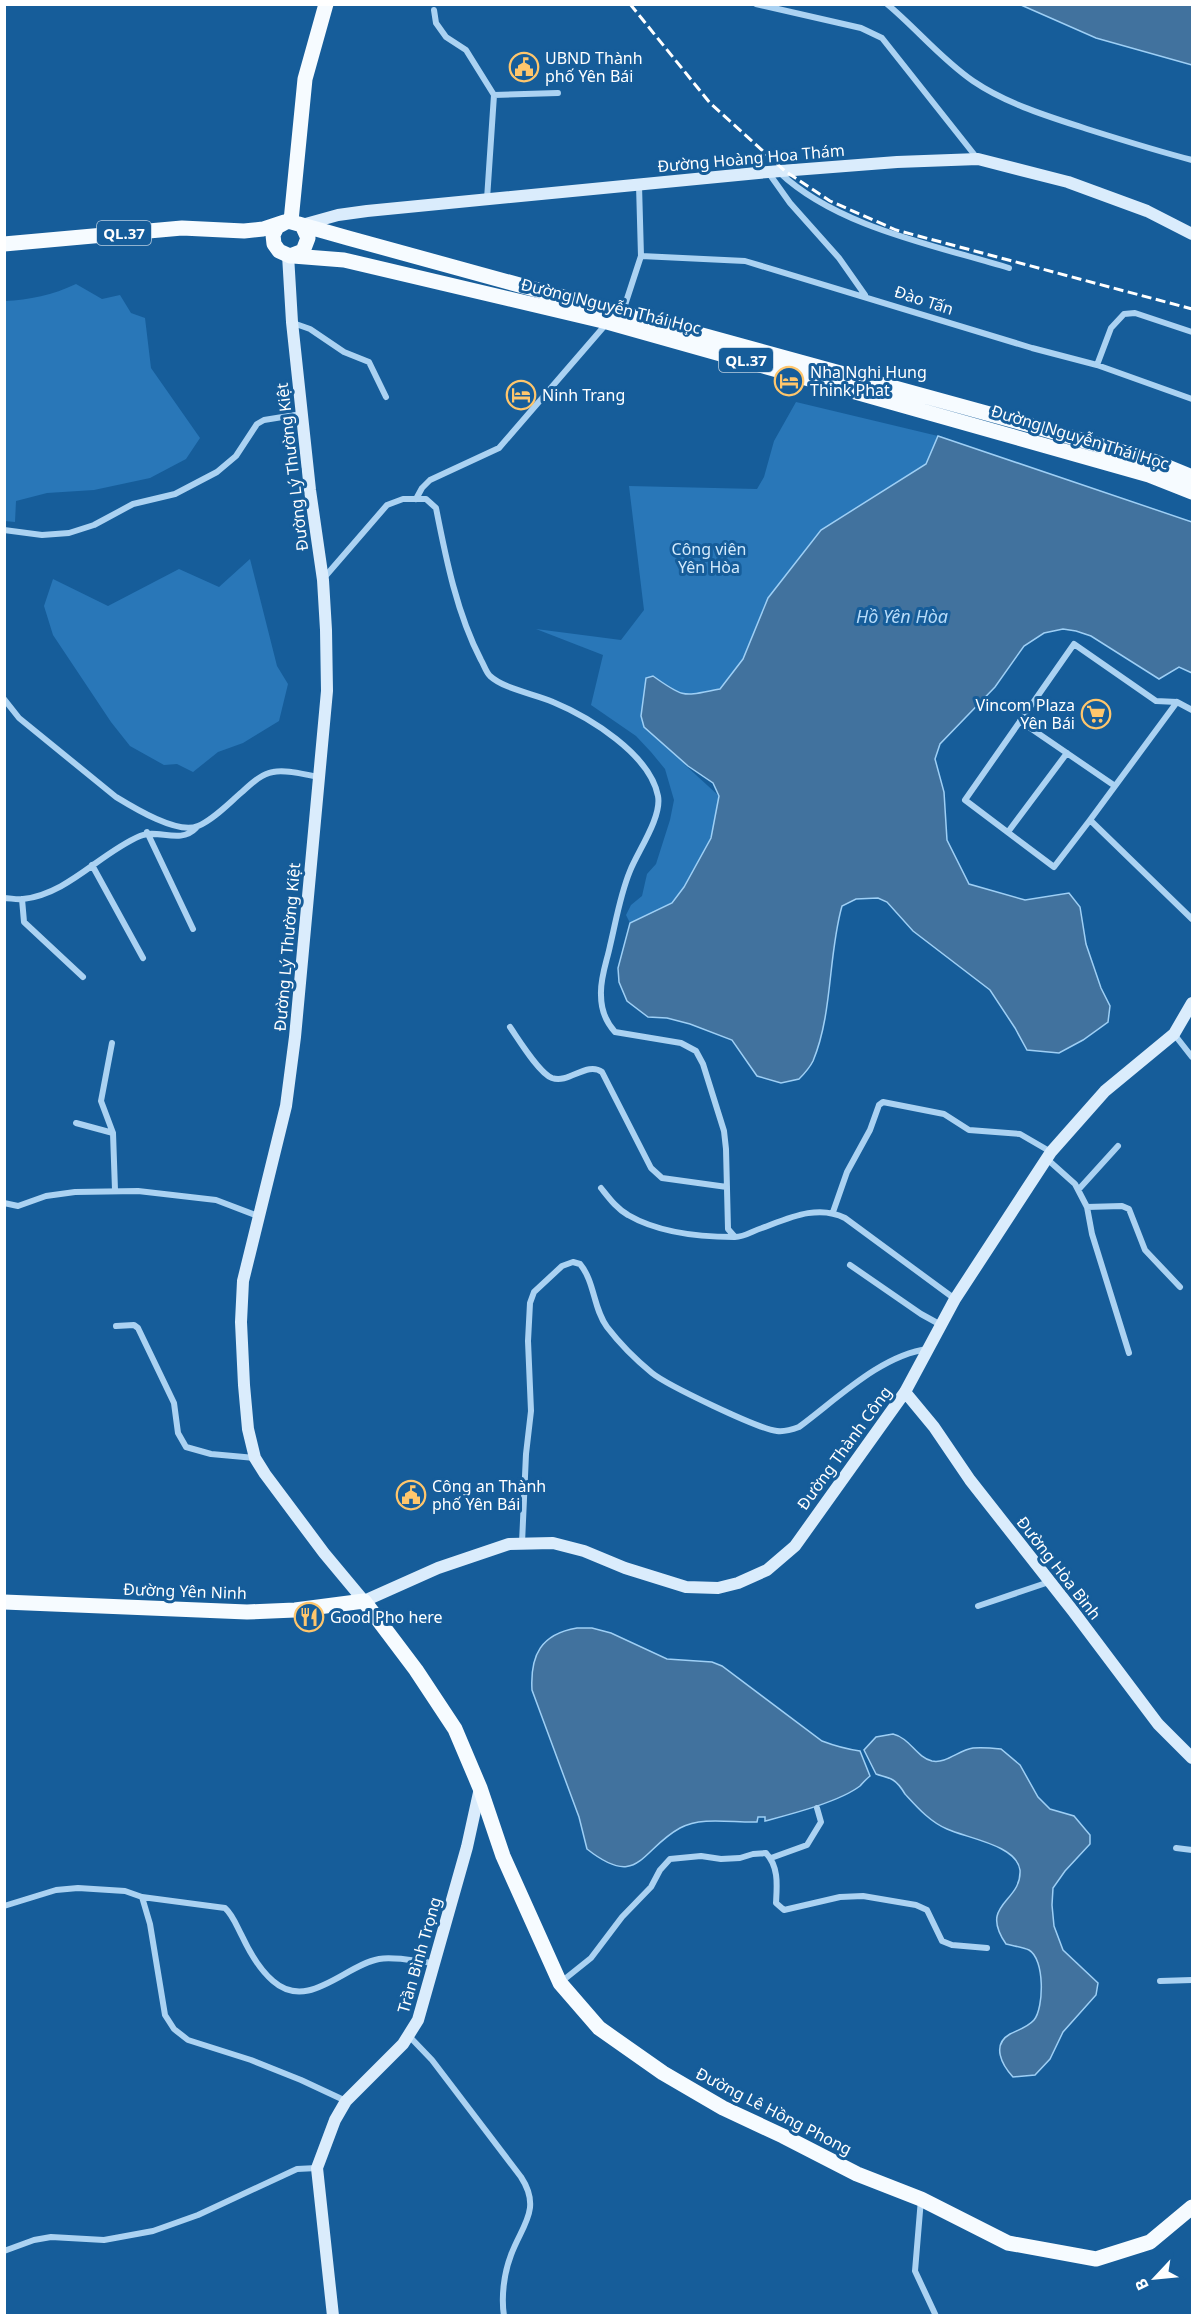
<svg xmlns="http://www.w3.org/2000/svg" width="1197" height="2320" viewBox="0 0 1197 2320" font-family="'Noto Sans',sans-serif">
	<style>
		.green { fill: #2977b8 }
		.water { fill: #41729e; stroke: #9ecff5; stroke-width: 1.5 }
		.lines { fill: none; stroke-linecap: round; stroke-linejoin: round }
		.street { stroke: #abd2f2; stroke-width: 6 }
		.secondary { stroke: #daecfc; stroke-width: 12 }
		.primary { stroke: #f6fbff; stroke-width: 15 }
		.rail { stroke: #fff; stroke-width: 3; stroke-dasharray: 10 4.5; stroke-linecap: butt }
		.labels { text-anchor: middle; dominant-baseline: central; stroke-width: 6; stroke-linejoin: round; paint-order: stroke }
		.shield { fill: #165d9a; stroke: #b9cee1; stroke-width: 1.5 }
		.shield-label { font-size: 15px; font-weight: bold; fill: #fff }
		.poi-label { font-size: 16px; fill: #fff; stroke: #165d9a; text-anchor: start }
		.street-label { font-size: 16px; fill: #fff; stroke: #165d9a }
		.park-label { font-size: 16px; fill: #d3eafc; stroke: #165d9a }
		.water-label { font-size: 18px; font-style: italic; fill: #b8dcf9; stroke: #165d9a }
	</style>
	<rect width="100%" height="100%" fill="#165d9a"/>
	<!-- green -->
	<path class="green" d="M76 284 102 299 120 295 131 313 145 318 151 368 200 438 186 459 150 478 94 490 47 493 16 501 15 522 5 521V301C29 300 53 295 76 284Z
		M796 402 938 436 926 464 821 531 768 598 743 659 720 689C683 696 685 699 653 676L690 768 684 764 719 796 711 838 684 887 672 903 630 923 626 915 631 905 642 896 647 874 656 864 670 820 674 800 665 769 651 752 636 736 591 705 603 655 536 629 621 640 644 610 629 486 757 489 764 477 774 441Z
		M250 559 277 666 288 684 279 721 243 743 218 752 193 772 177 764 164 765 130 746 111 722 53 635 44 606 53 579 108 606 179 569 219 587Z"/>
	<!-- water -->
	<path class="water" d="M1021 5H1192V65L1096 38Z
		M938 436 1192 522V673L1179 667 1159 679 1091 636 1076 631 1063 629 1044 633 1024 646 995 687 940 744 935 759 944 792 947 840 969 884 1025 900 1069 893 1080 907 1086 944 1101 988 1110 1006 1108 1022 1083 1040 1059 1053 1027 1050 1015 1028 990 990 913 931 887 902 878 898 856 899 842 906C828 955 833 1013 813 1061 810 1067 804 1074 799 1079L781 1083 757 1076 732 1040 690 1024 667 1018 648 1017 627 1001 619 982 618 968 630 923 672 903 684 887 711 838 719 796 713 783 688 766 644 727 641 716 646 678 653 676C685 699 683 696 720 689L743 659 768 598 821 530 926 464Z
		M577 1628H592L611 1633 667 1659 712 1662 722 1666 822 1741C835 1746 846 1749 860 1751L870 1776C866 1779 863 1783 860 1786 839 1802 791 1814 765 1821V1817H758L757 1822C733 1823 702 1816 680 1828 640 1850 639 1890 587 1849L579 1817 532 1690C530 1655 541 1634 577 1628Z
		M893 1734C910 1738 916 1757 932 1761 946 1764 959 1750 973 1748 982 1747 992 1748 1001 1749L1020 1765 1038 1797 1050 1809 1074 1816 1090 1835V1844L1065 1871 1053 1888 1052 1905 1054 1926 1063 1950 1098 1983 1096 1995 1063 2032 1050 2059 1035 2075 1013 2077C1002 2065 991 2045 1010 2034 1018 2030 1028 2027 1034 2020 1044 2008 1045 1959 1029 1950 1023 1947 1013 1946 1006 1944 978 1903 1022 1903 1020 1870 1017 1845 966 1838 947 1829 930 1822 917 1807 905 1794 902 1789 898 1783 893 1780 888 1777 881 1776 876 1774L864 1750 876 1737Z"/>
	<g class="lines">
		<!-- street -->
		<path class="street" d="M756 4 861 28 882 38 977 158
			M887 4C917 29 941 59 973 81 1007 104 1047 116 1087 129 1122 140 1157 151 1192 160
			M434 10 436 23 446 37 466 50 494 95 487 199
			M494 95 558 93
			M768 172 790 203 839 258 865 295
			M779 172C837 227 934 245 1009 268
			M641 256 745 261 1032 348 1097 365 1192 399
			M623 311 641 256 639 185
			M293 323 310 329 344 352 369 362 386 397
			M1097 365 1111 328 1124 314 1135 313 1192 332
			M416 499 422 488 430 480 499 448 607 323
			M4 530 42 535 69 533 94 525 133 504 175 494 217 472 236 456 257 424 264 420 301 414
			M323 579 387 505 403 499H426L436 508C446 559 457 614 481 660 484 665 486 672 490 676 504 689 535 694 553 702 589 717 650 754 658 796 662 817 638 851 630 871 620 895 616 921 610 946 607 961 600 978 601 995 601 1008 606 1022 615 1032L681 1043 696 1051 703 1064 724 1131 726 1149 728 1229 735 1237C745 1237 752 1231 762 1228 789 1218 818 1204 845 1218L955 1299
			M4 699 19 718 116 797C134 808 178 835 198 826 213 820 229 803 242 792 251 784 261 774 273 772 287 769 305 775 319 777
			M1177 702 1090 820 1192 919
			M1020 721 1115 786
			M1090 820 1054 867 965 800 1074 644 1156 701 1177 702 1192 710
			M147 832 193 929
			M1008 832 1067 753
			M92 865 143 958
			M4 898C10 898 17 900 23 899 68 894 100 853 140 836 157 828 180 845 196 828
			M22 899 24 922 83 977
			M510 1027C519 1040 539 1073 552 1078 569 1084 587 1061 602 1072L651 1168 662 1178 727 1187
			M1174 1034 1192 1057
			M112 1043 101 1101 113 1133 115 1190
			M76 1123 113 1133
			M1047 1159 1075 1184 1087 1207 1092 1234 1129 1353
			M601 1188C609 1198 617 1209 628 1215 659 1233 699 1237 734 1237
			M1079 1189 1118 1146
			M4 1203 18 1206 46 1196 75 1192 138 1191 216 1200 258 1216
			M1087 1207 1122 1206 1129 1209 1145 1250 1180 1287
			M833 1212 847 1172 870 1130 879 1105 883 1102 944 1114 969 1130 1020 1134 1051 1152
			M850 1265 921 1314 941 1325
			M116 1326 134 1325 138 1328 174 1403 178 1433 186 1447 211 1454 255 1458
			M522 1543 526 1454 531 1411 528 1341 530 1303 534 1292 562 1266 573 1262 580 1264C595 1282 593 1308 607 1327 620 1344 635 1359 652 1373 667 1385 758 1429 777 1431 785 1432 791 1430 799 1427 837 1399 881 1355 928 1349
			M978 1606 1049 1582
			M1176 1848 1192 1850
			M771 1858 807 1845 821 1822 817 1808
			M142 1897 150 1924 165 2015 174 2029 188 2040 251 2060 301 2080 346 2101
			M4 1906 56 1890 78 1888 125 1891 142 1897 225 1908C233 1915 237 1927 242 1936 250 1953 259 1969 273 1981 308 2012 345 1965 379 1959 396 1956 418 1962 435 1963
			M1160 1981 1192 1980
			M561 1982 591 1958 622 1917 651 1887 660 1870 670 1859 701 1856 721 1859 740 1858 753 1854 766 1853C779 1867 777 1885 776 1903L784 1910 840 1897 863 1896 916 1905 927 1910 942 1941 952 1945 987 1948
			M409 2036 432 2060 521 2177C542 2209 522 2225 511 2255 504 2273 501 2297 504 2316
			M921 2199 915 2271 936 2316
			M4 2251 34 2240 51 2237 104 2240 153 2231 198 2215 297 2169 317 2168"/>
		<!-- secondary -->
		<path class="secondary" d="M302 225 338 215 367 211 768 172 897 162 978 159 1068 182 1147 211 1192 234
			M288 255 292 322 310 490 323 580 326 630 327 691 295 1037 286 1106 243 1281 241 1322 244 1385 248 1429 255 1458 265 1474 324 1553 364 1601 438 1568 509 1544 553 1543 584 1551 625 1568 686 1587 718 1588 738 1583 767 1570 795 1546 905 1392 955 1299 1051 1152 1105 1091 1174 1034 1192 1003
			M905 1392 934 1427 970 1480 1073 1611 1158 1724 1192 1758
			M333 2316 317 2168 335 2120 346 2101 403 2044 418 2020 467 1847 480 1788"/>
		<!-- primary -->
		<path class="primary" d="M291 221 305 79 326 4
			M302 225 308 238 303 251 290 256 279 251 274 244 273 235 277 227 288 221 348 238 1030 425 1153 461 1192 477
			M4 244 182 228 244 231 263 229 284 222
			M293 256 344 260 607 322 1149 475 1192 492
			M4 1602 247 1612 295 1610 364 1601 416 1670 455 1729 480 1788 503 1856 560 1983 599 2028 663 2073 723 2108 783 2136 857 2174 921 2199 1008 2243 1096 2259 1150 2242 1192 2207"/>
		<!-- rail -->
		<path class="rail" d="M630 4 710 103 785 171 830 201 896 230 1192 309"/>
	</g>
	<!-- icons -->
	<defs>
		<g id="civic-ring" transform="scale(1.5)"><circle r="9.5" fill="#165d9a" stroke="#ffc66c" stroke-width="1.5"/><path d="M-.6-6.5H3V-4.5H.6V-3L4-1V1h2V6H-6V1h2V-1L-.6-3ZM-1.2 2.5V6h2.4V2.5Z" fill="#ffc66c"/></g>
		<g id="hotel-ring" transform="scale(1.5)"><circle r="9.5" fill="#165d9a" stroke="#ffc66c" stroke-width="1.5"/><path d="M-6-4.5h1.5V1H6V5H4.5V3h-9V5H-6ZM-4 0a1.8 1.8 0 1 1 3.6 0ZM.5 0V-2.5h3Q6-2.5 6 0Z" fill="#ffc66c"/></g>
		<g id="supermarket-ring" transform="scale(1.5)"><circle r="9.5" fill="#165d9a" stroke="#ffc66c" stroke-width="1.5"/><path d="M-6-5.5h2.5l.6 2H6L4.5 2H-2.5L-4.4-4H-6ZM-1.5 3.2a1.3 1.3 0 1 0 .1 0ZM3 3.2a1.3 1.3 0 1 0 .1 0Z" fill="#ffc66c"/></g>
		<g id="restaurant-ring" transform="scale(1.5)"><circle r="9.5" fill="#165d9a" stroke="#ffc66c" stroke-width="1.5"/><path d="M-5-6h1v4h1v-4h1v4h1v-4h1v5L-1.5 .5V6h-2V.5L-5-1ZM5-6V6H3V1.5H1.5Q1.5-4 5-6Z" fill="#ffc66c"/></g>
	</defs>
	<g fill-rule="evenodd">
		<use href="#civic-ring" x="524" y="67"/>
		<use href="#hotel-ring" x="789" y="381"/>
		<use href="#hotel-ring" x="521" y="395"/>
		<use href="#supermarket-ring" x="1096" y="714"/>
		<use href="#civic-ring" x="411" y="1495"/>
		<use href="#restaurant-ring" x="309" y="1617"/>
	</g>
	<g class="labels">
		<!-- shield labels -->
		<g class="shield">
			<rect x="97" y="221" width="54" height="24" rx="4.5"/>
			<rect x="719" y="348" width="54" height="24" rx="4.5"/>
		</g>
		<g class="shield-label">
			<text x="124" y="233">QL.37</text>
			<text x="746" y="360">QL.37</text>
		</g>
		<!-- poi labels -->
		<g class="poi-label">
			<text x="545" y="58">UBND Thành<tspan x="545" dy="18">phố Yên Bái</tspan></text>
			<text x="810" y="372">Nha Nghi Hung<tspan x="810" dy="18">Think Phat</tspan></text>
			<text x="542" y="395">Ninh Trang</text>
			<text x="1075" y="705" text-anchor="end">Vincom Plaza<tspan x="1075" dy="18">Yên Bái</tspan></text>
			<text x="432" y="1486">Công an Thành<tspan x="432" dy="18">phố Yên Bái</tspan></text>
			<text x="330" y="1617">Good Pho here</text>
		</g>
		<!-- street labels -->
		<g class="street-label">
			<text transform="translate(751 158) rotate(-5)">Đường Hoàng Hoa Thám</text>
			<text transform="translate(924 300) rotate(18)">Đào Tấn</text>
			<text transform="translate(611 306) rotate(14)">Đường Nguyễn Thái Học</text>
			<text transform="translate(1080 437) rotate(17)">Đường Nguyễn Thái Học</text>
			<text transform="translate(292 467) rotate(-97)">Đường Lý Thường Kiệt</text>
			<text transform="translate(287 947) rotate(-85)">Đường Lý Thường Kiệt</text>
			<text transform="translate(844 1448) rotate(-54)">Đường Thành Công</text>
			<text transform="translate(1059 1568) rotate(52)">Đường Hòa Bình</text>
			<text transform="translate(185 1591) rotate(2)">Đường Yên Ninh</text>
			<text transform="translate(419 1955) rotate(-74)">Trần Bình Trọng</text>
			<text transform="translate(774 2111) rotate(27)">Đường Lê Hồng Phong</text>
		</g>
		<!-- park labels -->
		<g class="park-label">
			<text x="709" y="549">Công viên<tspan x="709" dy="18">Yên Hòa</tspan></text>
		</g>
		<!-- water labels -->
		<g class="water-label">
			<text x="902" y="616">Hồ Yên Hòa</text>
		</g>
	</g>
	<!-- border -->
	<rect width="1197" height="2320" fill="none" stroke="#ffffff" stroke-width="12"/>
	<!-- north arrow -->
	<g transform="translate(1155 2278) rotate(244)" stroke="#165d9a" stroke-width="4.5" paint-order="stroke">
	<path d="M0-4.5L10 22L0 15L-10 22Z" fill="#ffffff"/>
	<text y="-9" font-size="16" font-weight="bold" text-anchor="middle" fill="#ffffff">B</text>
	</g>
</svg>
